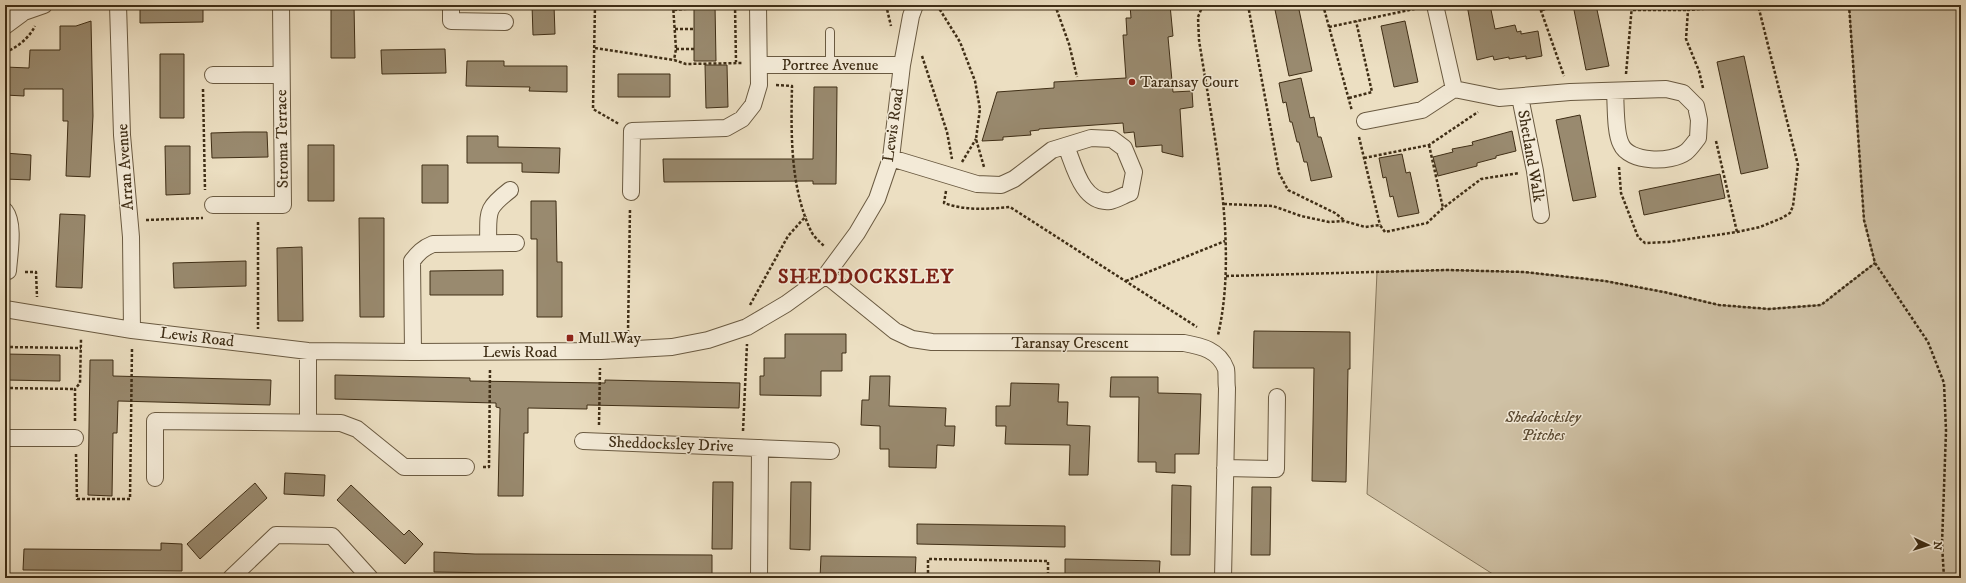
<svg xmlns="http://www.w3.org/2000/svg" width="1966" height="583" viewBox="0 0 1966 583" font-family="'IM FELL DW Pica',serif">
	<style>
		.green { fill: #cfc1a5; stroke: #87785e }
		.building { fill: #998a6f; stroke: #3f2e16 }
		.lines { fill: none; stroke-linecap: round; stroke-linejoin: round }
		.lane-casing { stroke: #6a5a41; stroke-width: 10 }
		.street-casing { stroke: #6a5a41; stroke-width: 18 }
		.path { stroke: #3f2e16; stroke-width: 2.5; stroke-dasharray: 3 2; stroke-linecap: butt }
		.lane { stroke: #f3ead7; stroke-width: 8 }
		.street { stroke: #f3ead7; stroke-width: 16 }
		.poi-dot { fill: #8f2418; stroke: #f3ead7; stroke-width: 1.5 }
		.labels { text-anchor: middle; dominant-baseline: central; stroke-width: 3; stroke-linejoin: round; paint-order: stroke }
		.street-label { font-size: 16px; fill: #3f2e16; stroke: #f3ead7 }
		.poi-label { font-size: 16px; fill: #3f2e16; stroke: #f3ead7; text-anchor: start }
		.park-label { font-size: 16px; font-style: italic; fill: #5c4b33; stroke: #f3ead7 }
		.district-label { font-size: 20px; font-weight: bold; letter-spacing: 1px; fill: #7a1f14; stroke: #f3ead7 }
	</style>
	<rect width="100%" height="100%" fill="#ecdfc2"/>
	<filter id="stains"><feTurbulence type="fractalNoise" baseFrequency=".005" numOctaves="4"/><feColorMatrix values="0 0 0 0 .2 0 0 0 0 .09 0 0 0 0 .02 0 0 0 .5 -.17"/></filter>
	<radialGradient id="worn" r=".72"><stop offset=".6" stop-color="#630" stop-opacity="0"/><stop offset="1" stop-color="#630" stop-opacity=".3"/></radialGradient>
	<!-- green -->
	<path class="green" d="M1849 5H1961V578H1499L1367 494 1377 272 1447 270 1524 272 1605 281 1664 292 1719 305 1769 309 1821 305 1875 263 1864 220Z"/>
	<!-- building -->
	<path class="building" d="M140 5H203V22L140 23Z
		M331 5H354L355 58H331Z
		M532 5H554L555 34 533 35Z
		M694 5H715L716 61H694Z
		M1130 5H1170L1173 36 1168 37 1173 92 1192 91 1193 107 1180 109 1183 157 1162 152V145L1136 147 1134 132 1124 133 1123 123 1039 129V130L1030 131 1031 135 1003 137V140L982 141 997 92 1054 88V82L1126 78 1123 35H1127L1126 18H1131Z
		M1274 5H1298L1312 71 1289 76Z
		M1467 5H1490L1495 29 1515 25 1517 32 1521 31V34L1538 31 1542 56 1526 59V56L1509 59V57L1494 60 1493 56 1477 60Z
		M1573 5H1596L1609 66 1586 70Z
		M91 21 93 116 90 177 66 176 68 121H63V89H24V96L5 95V67L29 68 30 50H60V26H76Z
		M1405 21 1418 82 1394 87 1381 26Z
		M445 49 446 73 382 74 381 50Z
		M160 54H184V118H160Z
		M1744 56 1768 168 1741 174 1717 62Z
		M467 61H504V66H567V92L529 91 530 87 466 86Z
		M705 65H727L728 107 706 108Z
		M618 74H670V97H618Z
		M1301 78 1310 118 1314 117 1318 137H1321L1332 177 1311 181 1307 162H1304L1299 142H1297L1292 122H1290L1286 102 1283 103 1279 83Z
		M814 87H837L836 184H813V181L664 182 663 159H813Z
		M1580 115 1596 197 1573 201 1556 120Z
		M1512 131 1516 151 1496 156V158L1477 163V166L1438 176 1433 157 1453 152 1452 149 1473 145 1472 142Z
		M244 132H267L268 157 212 158 211 133Z
		M467 136H498V147L560 148 559 173 522 172V163H467Z
		M308 145H334V201H308Z
		M165 146H190V194L166 195Z
		M5 153 31 155 30 180 5 179Z
		M1402 154 1406 173 1410 172 1419 213 1398 217 1393 196 1390 197 1386 177 1383 178 1379 158Z
		M422 165H448V203H422Z
		M1720 174 1725 198 1644 215 1639 191Z
		M531 201H556L557 262H562V317H537V239H531Z
		M60 214 85 215 82 288 56 287Z
		M359 218H384V317H360Z
		M302 247 303 321H278L277 248Z
		M246 261V286L174 288 173 263Z
		M503 270V295H430V271Z
		M1254 331 1350 332V369H1348L1346 482 1312 481 1314 368H1253Z
		M785 334H846V353H842V371H821V396L760 395V376H764V358H785Z
		M5 354 60 355V381L5 380Z
		M90 360H113V376L271 380 270 405 118 401 117 433H113L112 496 88 495Z
		M335 375 470 378V381L605 383V380L740 383 739 408 587 405V409L528 408V433H524L523 496H498L500 408 496 407V403L335 399Z
		M870 376H890L889 406 946 408 945 426H955L954 446 937 445 936 468 889 467V449H880V426L861 425 862 400H869Z
		M1111 377H1158V393L1201 394 1199 454H1175V473L1156 472V462H1138L1139 397H1110Z
		M1011 383 1059 384 1058 402H1068L1067 425 1090 426 1088 475H1069L1070 445 1005 444 1006 426H996V406H1010Z
		M285 473 325 475 324 496 284 494Z
		M713 482H733L732 549H712Z
		M791 482H811L810 550 790 549Z
		M255 483 267 498 200 559 187 544Z
		M351 485 404 535 409 530 423 544 405 564 337 500Z
		M1172 485 1191 486 1190 555H1171Z
		M1252 487H1271L1270 555H1251Z
		M917 524 1065 526V547L917 544Z
		M161 543 182 544V571L23 570 24 549 161 550Z
		M434 552 475 554 712 555V576L434 572Z
		M821 556 916 557 915 578H820Z
		M1065 559 1160 561 1159 578H1065Z"/>
	<g class="lines">
		<!-- lane casing -->
		<g class="lane-casing">
			<path id="lane" d="M830 65V32"/>
		</g>
		<!-- street casing -->
		<g class="street-casing">
			<path id="street" d="M118 5 122 135 131 237 132 330
				M451 5V21L505 22
				M1435 5 1454 89 1499 98 1570 92 1666 89 1683 93 1696 106 1699 120 1698 138C1694 143 1690 149 1686 152 1671 163 1629 163 1621 144 1615 133 1616 105 1615 92
				M5 19 9 5
				M5 26 24 12 44 5
				M759 65H902
				M213 75H281
				M1520 97 1535 171 1541 215
				M1365 121 1422 110 1454 89
				M891 158 977 184 1001 185 1014 179 1052 150 1091 138 1112 139 1124 148 1134 172 1130 193C1124 195 1116 200 1110 201 1082 204 1074 165 1066 146
				M631 192 632 131 726 128 742 119 753 105 759 85 758 5
				M213 205H283L281 5
				M5 211C15 224 9 255 8 271
				M488 243C489 212 484 210 510 190
				M826 275 895 331 912 339 932 342 1184 343C1201 346 1219 350 1226 369 1227 374 1226 382 1227 388L1223 578
				M5 309 132 330 308 351 413 352 601 351 672 347 708 340 747 327 786 304 826 275 857 233 877 199 891 158 902 65 911 16 915 5
				M413 352 412 261C418 253 423 248 433 244L516 243
				M308 422V351
				M5 438H75
				M583 441 831 451
				M1225 468 1276 469 1277 397
				M155 478V421L341 423 357 429 404 467H466
				M231 578 276 535 332 536 370 578
				M759 578 760 448"/>
		</g>
		<!-- path -->
		<path class="path" d="M595 5 593 109 619 124
			M673 5 676 49 674 60
			M735 5 736 62
			M886 5 891 26
			M937 5 960 42 975 81 980 109 976 139 984 167
			M1055 5 1069 44 1077 77
			M1203 5 1198 17 1199 40C1213 131 1239 245 1218 335
			M1248 5 1279 173 1288 190 1335 213 1344 220
			M1323 5 1352 111
			M1539 5 1564 76
			M1849 5 1864 220 1875 263 1928 342 1944 383 1946 431 1942 544 1944 578
			M674 10 694 8
			M1542 10 1563 5
			M1633 10H1688
			M1329 27 1419 8
			M675 29H694
			M595 48 674 60 686 64 743 63
			M676 49H694
			M5 52C17 48 29 38 35 26
			M922 56 947 132 952 159
			M1626 74 1632 5
			M776 85 792 86C791 133 790 187 811 231 813 236 820 242 825 247
			M1703 88 1699 71 1686 39 1688 10 1754 5
			M203 89 205 190
			M1349 98 1372 92 1356 21
			M1359 137 1380 225
			M1716 141 1737 232
			M1429 145 1443 208
			M1364 158 1429 145 1478 112
			M962 162 976 139
			M1619 167 1621 193 1638 237 1645 243 1668 242 1737 232 1760 227 1782 218 1790 213 1793 206 1798 165 1758 5
			M946 191 944 203C966 211 988 209 1010 207L1197 327
			M1224 204 1273 206 1301 216 1329 222 1344 221 1365 227 1380 225 1385 232 1427 223 1443 208 1481 179 1519 173
			M146 220 203 218
			M258 222V329
			M25 272H36L37 297
			M1226 276 1447 270 1524 272 1605 281 1664 292 1719 305 1769 309 1821 305 1875 263
			M1126 281 1225 241
			M750 305 788 236 806 216
			M628 333 630 208
			M5 347 81 348
			M5 388 74 389
			M75 421V389L80 383 81 339
			M599 425 600 368
			M743 431 747 344
			M76 454 77 499H130L132 348
			M483 467H489L490 368
			M928 578V559L1048 561V578"/>
		<!-- lane -->
		<use href="#lane" class="lane"/>
		<!-- street -->
		<use href="#street" class="street"/>
	</g>
	<!-- markers -->
	<g class="poi-dot">
		<circle cx="1132" cy="82" r="4"/>
		<rect x="566" y="334" width="8" height="8" rx="2"/>
	</g>
	<g class="labels">
		<!-- street labels -->
		<g class="street-label">
			<text x="830" y="65">Portree Avenue</text>
			<text transform="translate(893 125) rotate(-82)">Lewis Road</text>
			<text transform="translate(282 139) rotate(-91)">Stroma Terrace</text>
			<text transform="translate(1531 156) rotate(80)">Shetland Walk</text>
			<text transform="translate(125 167) rotate(-94)">Arran Avenue</text>
			<text transform="translate(197 337) rotate(7)">Lewis Road</text>
			<text x="1070" y="343">Taransay Crescent</text>
			<text x="520" y="352">Lewis Road</text>
			<text transform="translate(671 444) rotate(2)">Sheddocksley Drive</text>
		</g>
		<!-- poi labels -->
		<g class="poi-label">
			<text x="1140" y="82">Taransay Court</text>
			<text x="578" y="338">Mull Way</text>
		</g>
		<!-- park labels -->
		<g class="park-label">
			<text x="1543" y="417">Sheddocksley<tspan x="1543" dy="18">Pitches</tspan></text>
		</g>
		<!-- district labels -->
		<g class="district-label">
			<text x="866" y="277">SHEDDOCKSLEY</text>
		</g>
	</g>
	<!-- margin -->
	<rect width="1966" height="583" fill="none" stroke="#ecdfc2" stroke-width="20"/>
	<rect x="6" y="6" width="1954" height="571" fill="none" stroke="#3f2e16" stroke-width="2"/>
	<rect x="10" y="10" width="1946" height="563" fill="none" stroke="#3f2e16"/>
	<!-- north arrow -->
	<g transform="translate(1928 545) rotate(94)" stroke="#f3ead7" stroke-width="3" paint-order="stroke">
	<path d="M0-3L7 15L0 10L-7 15Z" fill="#3f2e16"/>
	<text y="-6" font-size="11" font-weight="bold" text-anchor="middle" fill="#3f2e16">N</text>
	</g>
	<rect width="100%" height="100%" filter="url(#stains)"/>
	<rect width="100%" height="100%" fill="url(#worn)"/>
</svg>
